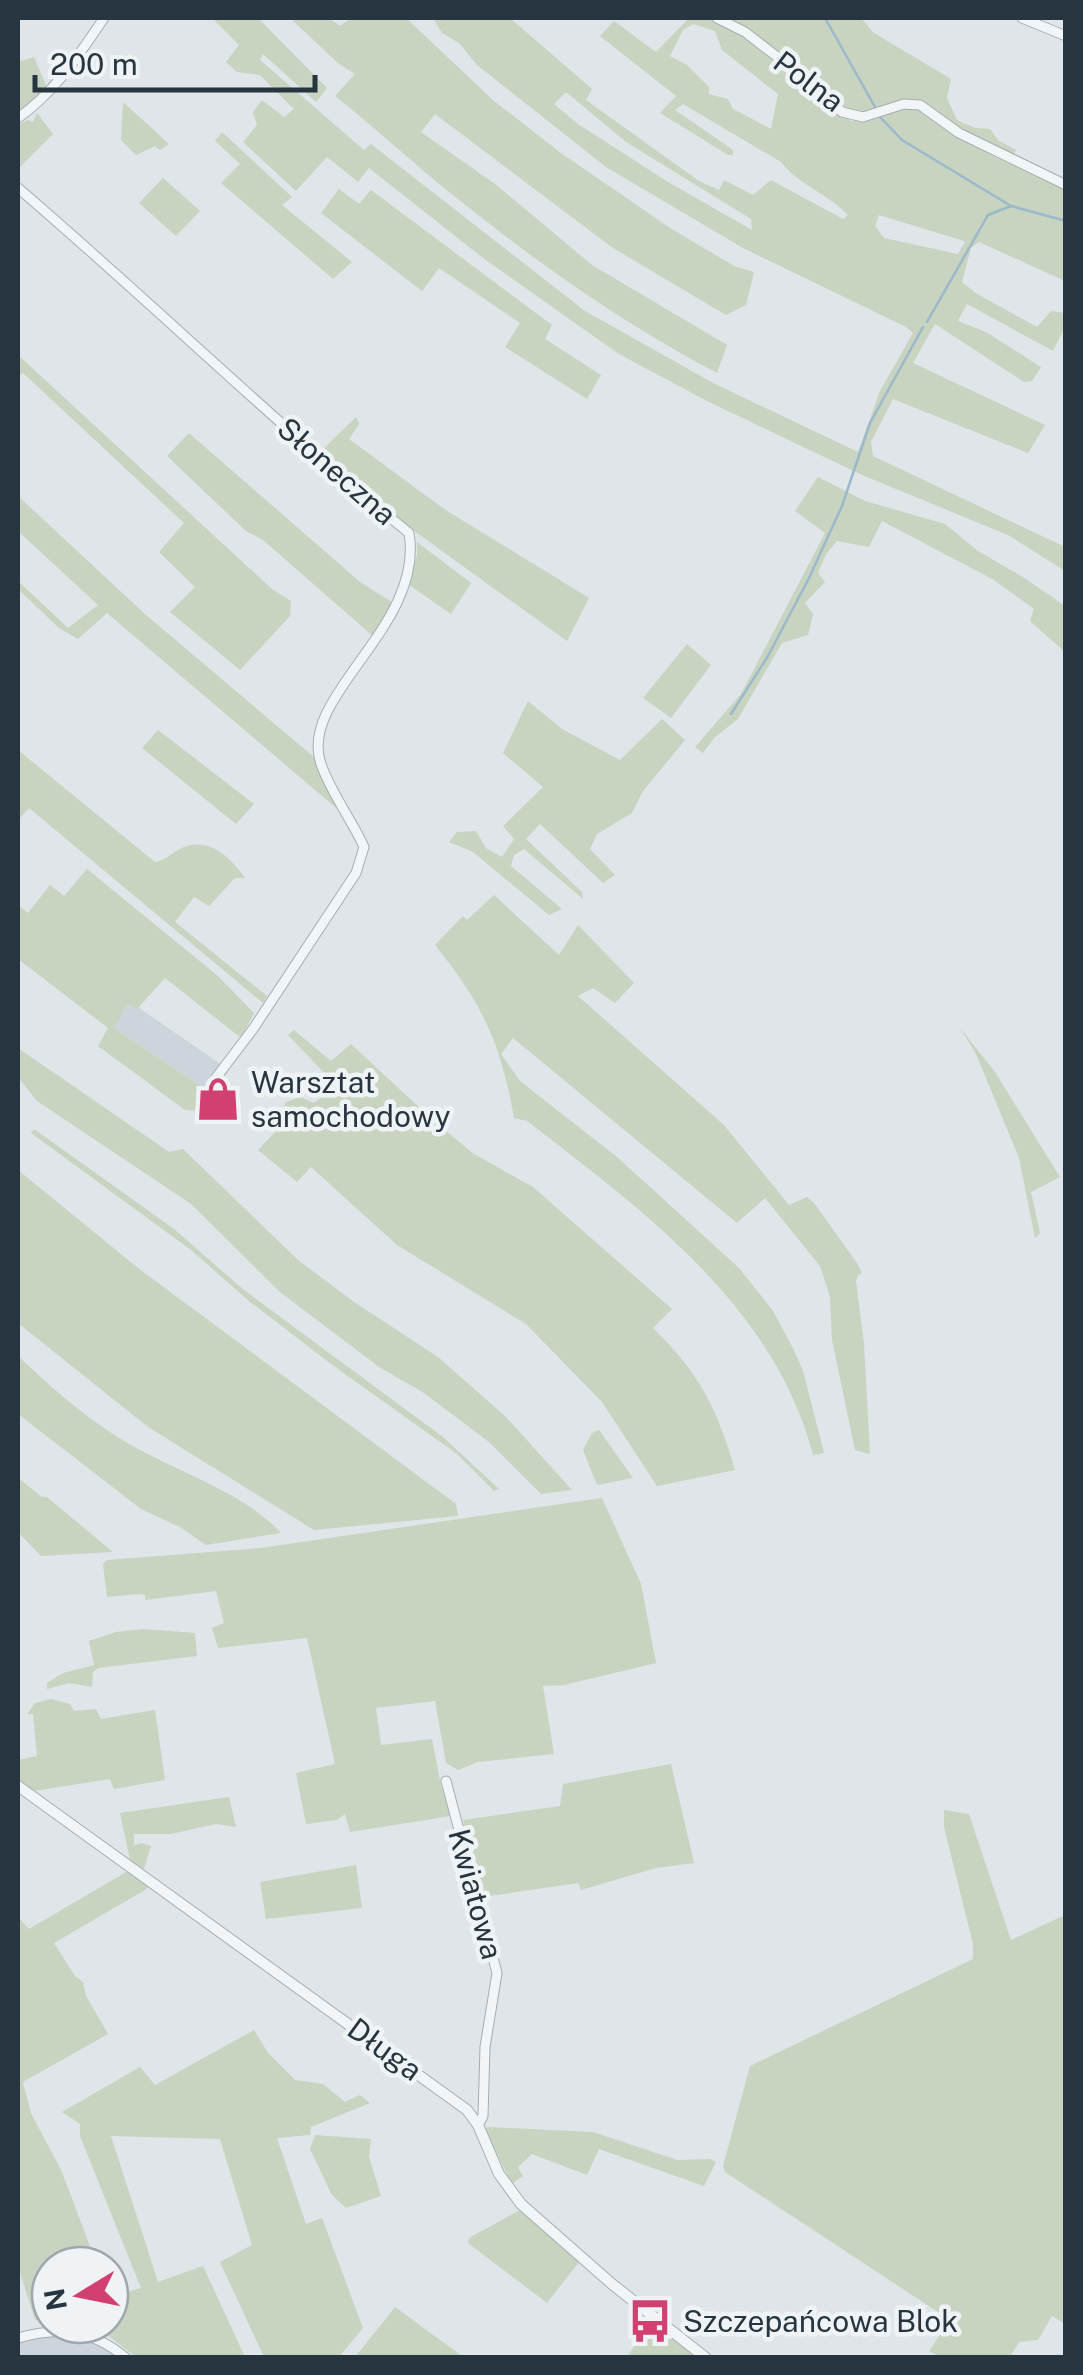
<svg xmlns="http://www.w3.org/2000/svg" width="1083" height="2375" viewBox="0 0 1083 2375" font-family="'Public Sans',sans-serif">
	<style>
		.built { fill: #cdd4db }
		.green { fill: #c8d3c0; fill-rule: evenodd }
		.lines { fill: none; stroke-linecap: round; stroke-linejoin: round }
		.stream { stroke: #99baca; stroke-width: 2.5 }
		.minor-casing { stroke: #a4adb3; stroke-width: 11 }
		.tertiary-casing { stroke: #a4adb3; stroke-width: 12 }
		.minor { stroke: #f2f5f7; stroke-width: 9 }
		.tertiary { stroke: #f2f5f7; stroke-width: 10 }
		.labels { text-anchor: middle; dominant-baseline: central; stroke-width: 9; stroke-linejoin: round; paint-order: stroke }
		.street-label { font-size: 30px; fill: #273540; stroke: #eff3f6 }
		.poi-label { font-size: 30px; fill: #273540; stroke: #eff3f6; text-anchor: start }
	</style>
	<rect width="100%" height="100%" fill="#dfe5e9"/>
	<!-- built -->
	<path class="built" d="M132 1003 229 1070 213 1094 114 1028 128 1004Z
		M64 2334 88 2340 118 2357H18V2342L39 2336Z"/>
	<!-- green -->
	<path class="green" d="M212 18H258L327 88 316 102 263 54 260 60 364 150 371 144 585 311 713 383 858 452 880 391 913 333 906 327 743 248 606 167 477 65 459 43 442 33 433 18H510L592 89 586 100 699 181 719 190 724 180 753 195 771 180 843 219 848 215C828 194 799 185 781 162L683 104 675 110 733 150V155H728L660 113 676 96 600 36 614 21 656 52 689 18H711L735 30 851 121 913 107 993 156 1065 188V281L979 242 971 248 962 282 977 294 1037 327 1051 311 1065 313V327L1053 351 967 304 958 321 986 332 1041 367 1032 381 1024 382 935 324 913 363 1045 425 1028 453 893 399 871 442 873 456 1065 547V571L1008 535 862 475 705 400 619 354 483 258 369 168 358 182 327 157 296 191 243 142 257 125 253 112 262 100 284 117 294 109 260 75 237 72 226 62 239 45ZM693 24 715 31 722 50 778 94 771 129 733 109 728 99 709 94V87L687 65 670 56 683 30ZM566 92 626 142 751 219 752 230 668 182 578 124 554 104ZM879 215 964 241 965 242 958 254 884 238 875 226Z
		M290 18H329L340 26 351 18H406L494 101 561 153 670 228 734 266 754 272 746 305 726 315 613 248 435 114 421 132 495 184 592 265 727 345 717 373C624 324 540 265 458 199 416 166 377 129 335 96L355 74 339 64Z
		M724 18H861L874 33 951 79 947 98 957 120 975 128 990 129 999 141 1016 150 1013 156 962 131 928 105 914 100 864 113 849 110 803 70Z
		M34 57 48 90 18 113V62Z
		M123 102 169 144 160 150 155 146 136 155 121 140Z
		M37 113 53 134 18 169V125L28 120 33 122Z
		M222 132 292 197 282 205 352 262 333 279 221 183 240 164 215 141Z
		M163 178 200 211 176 236 139 203Z
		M339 189 359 204 371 190 552 325 545 339 601 375 587 399 505 347 520 323 439 268 422 291 321 213Z
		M18 355 273 590 291 601 290 616 240 670 170 612 195 587 159 552 184 523 23 373 18 376Z
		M356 417 359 424 349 439 444 509 589 598 567 641 410 528 318 454Z
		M189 433 360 582 393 603 374 637 263 540 246 531 167 456Z
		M818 477 865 501 945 524 978 551 1026 579 1065 606V652L1030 621 1034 609 994 580 882 521 869 547 837 541 826 554 818 573 825 582 805 603 813 614 808 635 782 643 738 719 715 737 703 753 695 747 741 694 825 533 795 511Z
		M18 496 146 615 315 758 342 813 107 613 78 639 59 628 18 589V581L68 628 98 605 18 531Z
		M417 542 471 583 451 614 409 585 417 555Z
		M687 644 711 665 671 718 643 698Z
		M528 701 562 729 620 760 662 719 685 740 643 791 632 813 597 834 590 849 615 875 603 883 540 824 526 839 582 892 583 899 524 849 514 855 511 866 562 909 549 915 473 852 449 842 457 832 476 831 486 848 502 857 514 839 503 826 543 787 503 753Z
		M158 730 254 804 236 824 142 748Z
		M18 750 155 862C167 860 173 851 184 847 210 837 232 859 245 878H235L209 906 194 897 175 922 267 996 263 1003 29 808 18 820Z
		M87 869 218 976 254 1013 241 1038 165 978 138 1008 128 1004 114 1028 213 1094 201 1111 185 1110 98 1046 108 1028 18 959V905L28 913 50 885 64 896Z
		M494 895 559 955 578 925 634 983 615 1003 593 988 578 996 724 1125 789 1205 807 1197 814 1203 857 1263 862 1273 858 1275 856 1281 864 1344 870 1454 855 1450 832 1340 830 1297 820 1266 765 1198 737 1223 513 1038 501 1054 520 1081 617 1157 739 1268 773 1311 793 1348 803 1371 824 1453 813 1455C774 1306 644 1211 527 1121L514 1118C501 1043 482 1003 435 945L463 916 467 920Z
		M960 1028 995 1072 1060 1177 1031 1192 1040 1233 1035 1238 1019 1158 976 1054Z
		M294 1030 331 1061 351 1044 435 1122 474 1154 533 1187 672 1309 653 1328C700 1374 717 1408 735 1470L657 1486 602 1402 526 1324 397 1245 311 1167 297 1182 258 1150 275 1132 286 1102 301 1097 313 1103 329 1093 333 1082 288 1035Z
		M18 1048 169 1152 183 1149 298 1260 354 1302 438 1357 506 1417 572 1490 541 1494 489 1442 424 1393 379 1367 280 1292 191 1204 37 1101 18 1077Z
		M34 1129 174 1229 244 1290 443 1437 499 1489 494 1491 457 1454 331 1364 249 1301 191 1250 31 1133Z
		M18 1170 138 1268 456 1504 458 1516 314 1530 148 1427 18 1323Z
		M18 1356C50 1386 83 1416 121 1439 170 1470 242 1490 281 1533L206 1545 180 1527 141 1509 18 1414Z
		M599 1430 633 1478 597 1485 583 1450 592 1433Z
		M18 1478 42 1497H47L113 1552 41 1556 18 1532Z
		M602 1498 641 1584 656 1663 564 1685 543 1686 554 1754 478 1762 458 1770 446 1763 435 1701 376 1708 381 1745 432 1739 441 1786 451 1816 350 1832 345 1814 337 1820 306 1824 296 1773 335 1764 307 1638 218 1648 212 1628 224 1623 216 1591 145 1600V1595L140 1594 107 1597 103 1564 107 1560 261 1548Z
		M143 1629 195 1633 197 1656 98 1668 93 1672 92 1687 69 1683 47 1689V1683L63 1673 94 1665 89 1641 116 1632Z
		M51 1699 70 1704 74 1711 96 1709 101 1719 155 1710 165 1780 114 1789 110 1779 34 1791 18 1779V1760L37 1756 33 1714H27L35 1703Z
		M671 1764 694 1863 656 1868 581 1890 578 1883 483 1897 463 1820 560 1806 563 1784Z
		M229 1797 236 1827 216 1824 171 1834H134V1845L142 1843 151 1846 144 1869 130 1860 120 1813Z
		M944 1810 969 1814 1011 1940 1065 1915V2324L1052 2316 1038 2340 1019 2342 1010 2357H940L929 2351 950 2320 725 2172 723 2166 750 2066 973 1959V1944L944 1827Z
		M356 1865 362 1908 266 1919 260 1882Z
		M128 1871 149 1885 145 1890 54 1943 75 1976 83 1982 86 1996 108 2034 23 2082 31 2113 62 2172 97 2265H50V2321L35 2320 18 2266V1917L29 1929Z
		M254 2030 268 2053 295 2080 323 2084 345 2102 360 2095 370 2103 311 2127 310 2135 277 2138 306 2224 322 2218 363 2328 339 2357H264L220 2262 252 2245 220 2139 111 2136 158 2282 203 2266 245 2357H136L102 2331 78 2325H110V2297L141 2288 80 2136V2124L62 2112 140 2067 155 2085Z
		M487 2127 593 2132 677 2160 710 2159 716 2162 704 2186 599 2149 587 2175 532 2154 518 2167 523 2176 512 2184 485 2130Z
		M315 2135 371 2139 369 2157 381 2196 346 2208 332 2195 310 2149Z
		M520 2210 579 2262 547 2303 468 2243 469 2238Z
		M395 2307 454 2350 463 2357H359L356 2356Z
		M651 2321 696 2357H627Z"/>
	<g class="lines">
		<!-- stream -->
		<path class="stream" d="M825 18 875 107
			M880 117 902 140 1011 206 1066 221
			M927 322 988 215 1011 206
			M731 714 768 656 809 578 842 506 870 423 923 327"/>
		<!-- minor casing -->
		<g class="minor-casing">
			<path id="minor" d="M717 18 745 32 820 90 842 112 863 117 904 104 920 105 959 133 1066 185
				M1022 18 1066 36
				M18 118C56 91 78 56 104 18
				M18 188C150 301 274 422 409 533 425 627 297 696 321 764 331 793 352 820 364 847L356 873 253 1029 212 1083
				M446 1781 497 1973 485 2047 483 2116 478 2125
				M18 2338C60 2326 91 2329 126 2358"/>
		</g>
		<!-- tertiary casing -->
		<g class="tertiary-casing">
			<path id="tertiary" d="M18 1786 467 2110 478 2125 499 2174 521 2204 612 2284 706 2358"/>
		</g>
		<!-- minor -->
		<use href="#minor" class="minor"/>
		<!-- tertiary -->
		<use href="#tertiary" class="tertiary"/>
	</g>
	<!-- icons -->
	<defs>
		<g id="shop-bare" transform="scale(3.45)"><path d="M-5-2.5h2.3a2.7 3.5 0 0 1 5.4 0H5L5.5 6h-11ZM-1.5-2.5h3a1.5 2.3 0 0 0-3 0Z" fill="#d24071" stroke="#eff3f6" stroke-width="2.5" paint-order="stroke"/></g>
		<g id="bus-bare" transform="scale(3.45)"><path d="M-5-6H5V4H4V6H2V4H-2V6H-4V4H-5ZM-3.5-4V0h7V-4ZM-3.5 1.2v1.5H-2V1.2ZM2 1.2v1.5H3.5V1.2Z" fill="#d24071" stroke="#eff3f6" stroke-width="2.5" paint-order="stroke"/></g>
	</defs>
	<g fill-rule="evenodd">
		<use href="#shop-bare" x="218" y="1099"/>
		<use href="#bus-bare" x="650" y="2321"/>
	</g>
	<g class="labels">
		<!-- street labels -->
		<g class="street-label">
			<text transform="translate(809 81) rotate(37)">Polna</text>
			<text transform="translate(337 471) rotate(41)">Słoneczna</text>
			<text transform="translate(476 1894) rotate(75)">Kwiatowa</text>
			<text transform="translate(385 2049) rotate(36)">Długa</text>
		</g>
		<!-- poi labels -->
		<g class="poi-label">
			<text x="251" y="1082">Warsztat<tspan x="251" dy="34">samochodowy</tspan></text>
			<text x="683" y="2321">Szczepańcowa Blok</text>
		</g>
	</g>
	<!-- border -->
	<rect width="1083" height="2375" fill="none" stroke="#273540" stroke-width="40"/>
	<!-- north arrow -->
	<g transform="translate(80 2295) rotate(260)"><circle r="48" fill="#eff3f6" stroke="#9fa7ad" stroke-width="2.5"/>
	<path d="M0-8L18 38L0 25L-18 38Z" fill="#d24071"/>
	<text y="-15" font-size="28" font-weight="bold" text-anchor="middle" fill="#273540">N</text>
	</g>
	<!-- scale -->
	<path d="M35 75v15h280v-15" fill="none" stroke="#273540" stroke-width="5"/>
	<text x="50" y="75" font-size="30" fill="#273540" stroke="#eff3f6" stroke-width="8" paint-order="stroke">200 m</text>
</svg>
